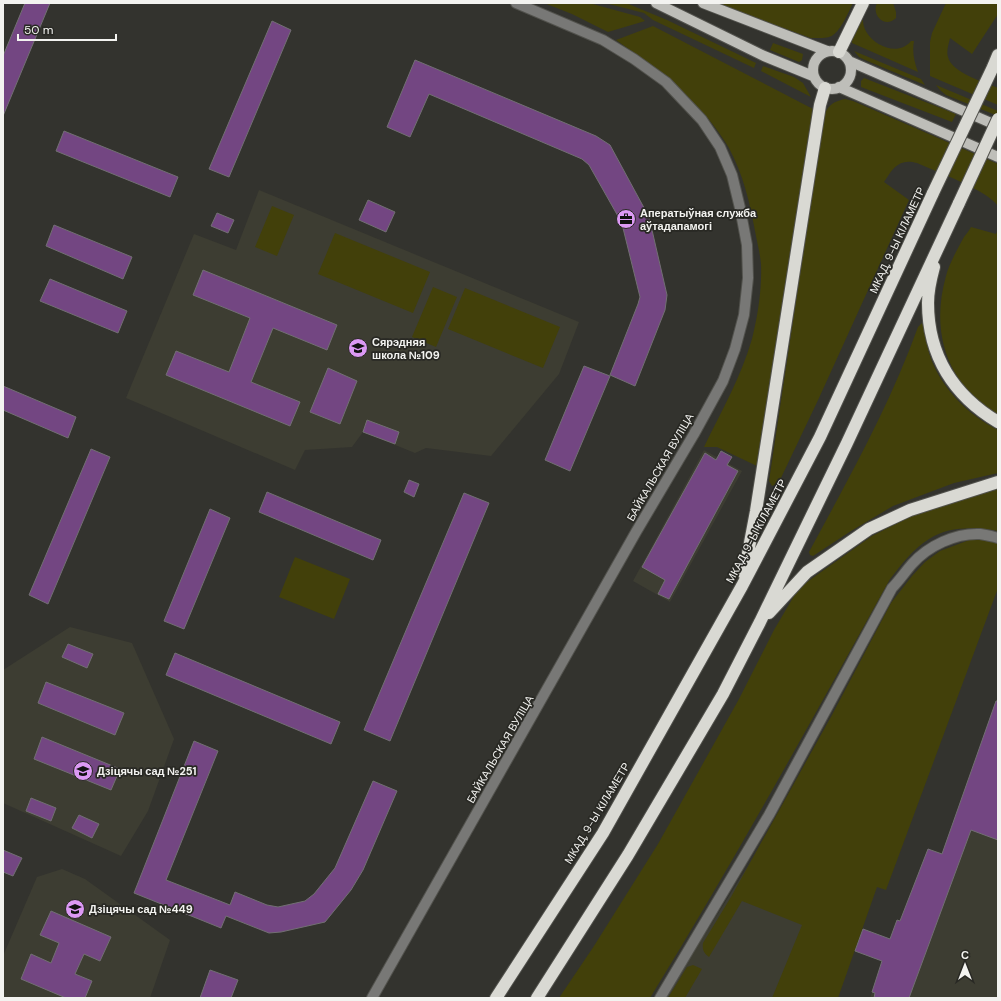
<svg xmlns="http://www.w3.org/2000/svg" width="1001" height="1001" viewBox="0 0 1001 1001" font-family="'DM Sans',sans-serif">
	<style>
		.built { fill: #3d3d32 }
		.green { fill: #42400a }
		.building { fill: #734682; stroke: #726f73 }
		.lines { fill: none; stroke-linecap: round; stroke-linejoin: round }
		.minor-casing { stroke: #52524d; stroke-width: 12 }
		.major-casing { stroke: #52524d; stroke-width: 12 }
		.highway-casing { stroke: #52524d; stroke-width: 14 }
		.minor { stroke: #787876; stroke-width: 10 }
		.major { stroke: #bebeb9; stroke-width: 10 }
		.highway { stroke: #d9d9d3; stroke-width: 12 }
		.highway-bridge-casing { stroke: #52524d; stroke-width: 14; stroke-linecap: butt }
		.highway-bridge { stroke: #d9d9d3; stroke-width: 12 }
		.labels { text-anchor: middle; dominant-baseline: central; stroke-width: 3.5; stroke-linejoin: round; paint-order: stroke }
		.poi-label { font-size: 11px; font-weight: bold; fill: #f3f3f0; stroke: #292924; text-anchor: start }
		.street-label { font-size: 11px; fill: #f3f3f0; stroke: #292924 }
	</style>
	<rect width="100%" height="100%" fill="#33332e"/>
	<!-- built -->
	<path class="built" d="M259 190 579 322 559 374 491 456 426 448 415 453 363 432 352 447 305 450 295 470 126 398 194 234 236 250Z
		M704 450 742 471 670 602 633 581Z
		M70 627 132 643 174 739 148 811 121 856 3 803V670Z
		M998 696V998H870L897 920 901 921 928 849 942 853Z
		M766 838 873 887 832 998H664Z
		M62 869 85 879 170 940 150 998H3V956L37 877Z"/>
	<!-- green -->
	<path class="green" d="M544 3H589L640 17 645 21 608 32 572 14Z
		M605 3H626L667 20 756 63 754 68 653 20 644 13Z
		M715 3H853C849 11 841 30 833 35 828 39 818 38 811 38Z
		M877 3H893L896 12V18C885 29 871 15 877 3Z
		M946 3H998V14L972 54 950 38C949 43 946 51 948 57 952 73 984 82 998 88V105L930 76V42L932 33Z
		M863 20C863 24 864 29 867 33 876 47 899 56 911 41H914C912 52 914 61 918 72L852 43V38L859 21Z
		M653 26 813 109 759 467 717 447H704C721 412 741 377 752 339 758 315 762 289 761 264 760 253 757 242 755 231 750 203 743 174 729 148 703 103 657 69 616 40Z
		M773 43 803 54 802 60 799 62 770 50Z
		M854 51 921 79 925 85 865 60 859 57Z
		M763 66 794 77 803 83 811 97 761 71Z
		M864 78 956 114 952 122 861 87V81Z
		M936 85 998 111V116L946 95 940 90Z
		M845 99 853 101 998 164V206C987 190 937 172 917 163 899 158 893 168 884 182L909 200 819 398 780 480 777 484 772 486 769 481 823 121C826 107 831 102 845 99Z
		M272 206 294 215 277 256 255 247Z
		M971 227 996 234 998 229V416C947 384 930 333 946 276 949 264 958 248 964 237 966 234 969 231 971 227Z
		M335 233 430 272 413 313 318 274Z
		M433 287 457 297 436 347 412 337Z
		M465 288 560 327 543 368 448 329Z
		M922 323C927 332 926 345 930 356 941 388 968 415 998 430V473L954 483 893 506 851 531 813 556 810 555 809 552C849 478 890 405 918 327Z
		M998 489V531C975 527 949 526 929 539 913 549 901 565 890 579 812 720 734 861 650 998H559L594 946 658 844 739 699 774 630 794 596 803 585 814 577 872 536 912 516 964 499Z
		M972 539 990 540 998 544V588L886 890 877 887 838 998H772L802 925 742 901 709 957C704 953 702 950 703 943L731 897 832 715 891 603 912 576 925 562 940 551Z
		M295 557 350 579 334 619 279 597Z
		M693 965 702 969 685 998H668L687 967Z"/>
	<!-- building -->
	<path class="building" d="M25 3H50L3 116V56Z
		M272 21 291 30 229 177 209 169Z
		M415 60 596 136 610 145 649 217 667 295 665 310 635 386 610 375 638 304 640 297 623 228 619 218 589 165 582 159 429 94 410 137 387 127Z
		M64 131 178 177 170 197 56 151Z
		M368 200 395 212 386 232 359 220Z
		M217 213 234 220 228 233 211 226Z
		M54 225 132 257 123 279 46 246Z
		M203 270 337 325 327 350 273 328 251 382 300 402 290 426 166 375 176 351 229 372 250 318 193 295Z
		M50 279 127 311 118 333 40 301Z
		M584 366 610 376 570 471 545 460Z
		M328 368 357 381 340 424 310 412Z
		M3 386 76 417 68 438 3 410Z
		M367 420 399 432 395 444 363 432Z
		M91 449 110 457 48 604 29 595Z
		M721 451 732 457 727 465 738 471 669 599 658 594 665 580 642 567 705 453 716 460Z
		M409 480 419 484 414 497 404 492Z
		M267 492 381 540 373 560 259 512Z
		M464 493 489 503 390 741 364 730Z
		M210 509 230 518 184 629 164 621Z
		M68 644 93 654 87 668 62 657Z
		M175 653 340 722 331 744 166 675Z
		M46 682 124 713 115 735 38 703Z
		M996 701H998V840L971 830 909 998H874L875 993 872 992 882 961 855 951 863 929 890 939 897 920 900 921 928 849 942 854Z
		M42 737 120 769 111 790 34 759Z
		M194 741 218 751 166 880 230 905 235 892 267 905 278 907 305 901 314 894 335 868 373 781 397 791 363 870 351 890 325 922 281 932 269 933 226 916 221 928 134 893Z
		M31 798 56 808 51 821 26 811Z
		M79 815 99 824 92 838 72 828Z
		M3 850 22 858 13 876 3 872Z
		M51 911 111 937 100 961 84 954 75 974 92 981 85 998H66L21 979 31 954 51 963 59 943 40 935Z
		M210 970 238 980 231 998H200Z"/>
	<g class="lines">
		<!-- minor casing -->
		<g class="minor-casing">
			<path id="minor" d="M372 998 636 532 694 434 723 381 735 349 744 315 748 278 747 245 740 208 732 175 720 147 702 120 666 82 634 59 603 40 516 3
				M660 998 769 815 892 588C899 581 905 572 912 564 928 546 955 533 980 534 986 535 992 536 998 538"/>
		</g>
		<!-- major casing -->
		<g class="major-casing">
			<path id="major" d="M656 3 764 56 813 76
				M703 3 827 51
				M813 70a19 19 0 1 1 38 0a19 19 0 1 1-38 0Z
				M849 61 998 126
				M839 87 998 157"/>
		</g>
		<!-- highway casing -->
		<g class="highway-casing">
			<path id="highway" d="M839 52 863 3
				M993 67 998 55
				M934 267C931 278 928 291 928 303 928 356 954 396 998 422
				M744 574 756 511 820 105 825 88
				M769 613 807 572 869 529 910 510 998 482
				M496 998 603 833 742 586 820 437 933 193
				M537 998 628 855 723 694 760 622 847 443 959 203"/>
		</g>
		<!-- minor -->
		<use href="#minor" class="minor"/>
		<!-- major -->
		<use href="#major" class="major"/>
		<!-- highway -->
		<use href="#highway" class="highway"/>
		<!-- highway-bridge casing -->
		<g class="highway-bridge-casing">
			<path id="highway-bridge" d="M933 193 993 67
				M959 203 998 119"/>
		</g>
		<!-- highway-bridge -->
		<use href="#highway-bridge" class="highway-bridge"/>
	</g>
	<!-- icons -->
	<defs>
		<g id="office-disc" transform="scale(1)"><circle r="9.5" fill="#dc99f4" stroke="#292924"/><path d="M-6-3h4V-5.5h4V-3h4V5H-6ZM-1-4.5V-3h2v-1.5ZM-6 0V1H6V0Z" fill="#111"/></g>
		<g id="school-disc" transform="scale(1)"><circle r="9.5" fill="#dc99f4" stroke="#292924"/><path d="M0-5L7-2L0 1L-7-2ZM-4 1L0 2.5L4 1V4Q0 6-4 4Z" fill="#111"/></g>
	</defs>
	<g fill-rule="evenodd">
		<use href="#office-disc" x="626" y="219"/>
		<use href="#school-disc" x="358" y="348"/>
		<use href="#school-disc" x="83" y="771"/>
		<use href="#school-disc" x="75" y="909"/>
	</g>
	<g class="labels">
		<!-- poi labels -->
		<g class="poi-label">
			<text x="640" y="213">Аператыўная служба<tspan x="640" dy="13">аўтадапамогі</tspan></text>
			<text x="372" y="342">Сярэдняя<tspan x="372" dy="13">школа №109</tspan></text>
			<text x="97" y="771">Дзіцячы сад №251</text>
			<text x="89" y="909">Дзіцячы сад №449</text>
		</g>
		<!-- street labels -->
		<g class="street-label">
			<text transform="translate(897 240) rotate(-65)">МКАД, 9-Ы КІЛАМЕТР</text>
			<text transform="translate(660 467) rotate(-60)">БАЙКАЛЬСКАЯ ВУЛІЦА</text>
			<text transform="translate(756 531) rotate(-62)">МКАД, 9-Ы КІЛАМЕТР</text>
			<text transform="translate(500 749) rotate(-60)">БАЙКАЛЬСКАЯ ВУЛІЦА</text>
			<text transform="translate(597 813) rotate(-59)">МКАД, 9-Ы КІЛАМЕТР</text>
		</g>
	</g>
	<!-- border -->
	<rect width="1001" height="1001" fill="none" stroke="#f3f3f0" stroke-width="8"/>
	<!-- north arrow -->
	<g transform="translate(965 965)" stroke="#292924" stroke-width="3" paint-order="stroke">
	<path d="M0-3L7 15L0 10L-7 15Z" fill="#f3f3f0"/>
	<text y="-6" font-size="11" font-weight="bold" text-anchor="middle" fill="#f3f3f0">С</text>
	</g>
	<!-- scale -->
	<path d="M18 34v6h98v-6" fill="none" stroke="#f3f3f0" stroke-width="2"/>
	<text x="24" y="34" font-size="12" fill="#f3f3f0" stroke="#292924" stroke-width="3" paint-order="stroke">50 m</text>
</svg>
